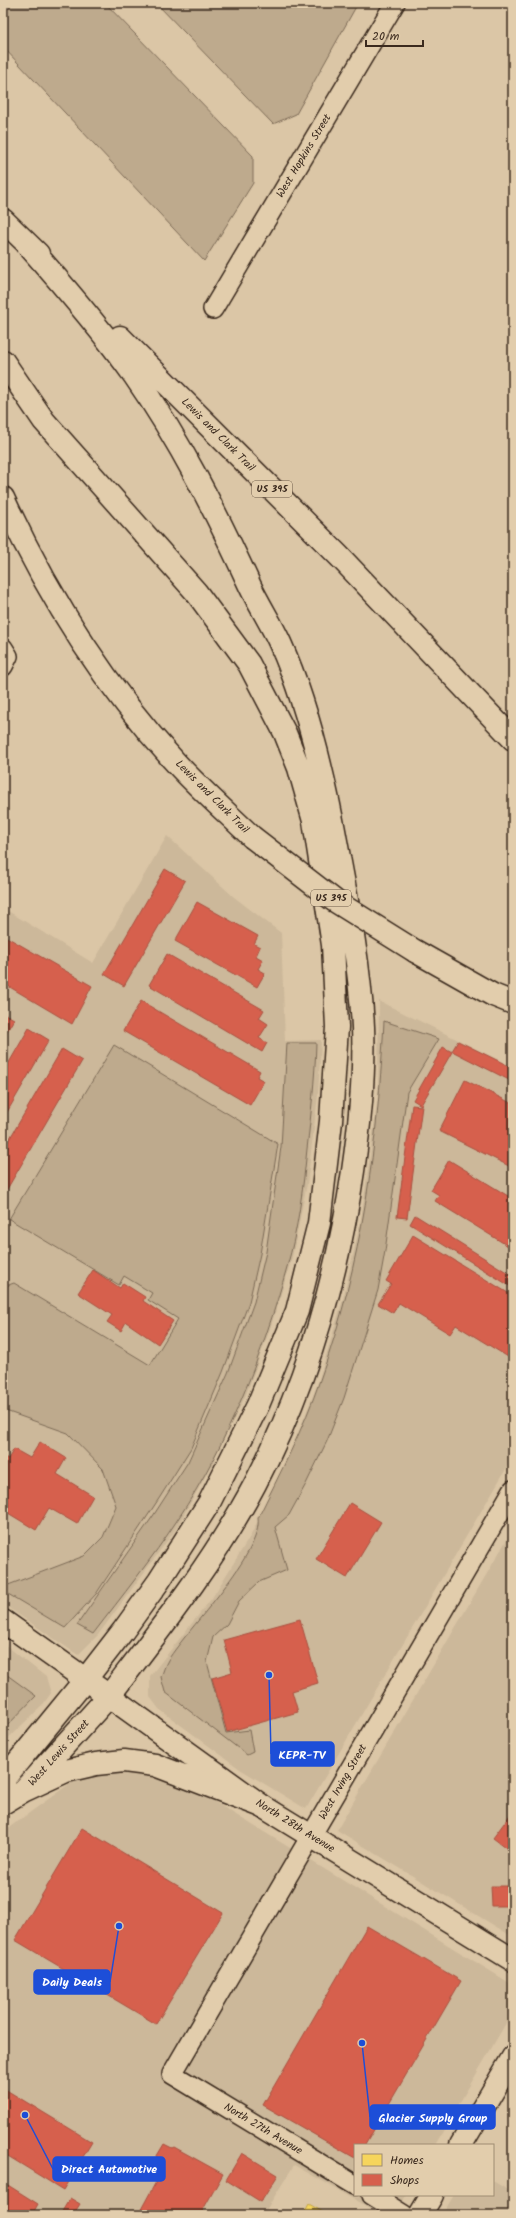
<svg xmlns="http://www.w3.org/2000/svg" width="516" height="2218" viewBox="0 0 516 2218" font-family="Kalam,sans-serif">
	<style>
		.built { fill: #ccb89a }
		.green { fill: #beaa8d; stroke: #7c6a56 }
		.homes { fill: #f6d55c; stroke: #bea249 }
		.shops { fill: #d6604d; stroke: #a8503f }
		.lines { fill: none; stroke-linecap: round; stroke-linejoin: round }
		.minor-casing { stroke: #3b2a1e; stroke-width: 22 }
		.tertiary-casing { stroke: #3b2a1e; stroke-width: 25 }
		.secondary-casing { stroke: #3b2a1e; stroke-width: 25 }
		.primary-casing { stroke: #3b2a1e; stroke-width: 25 }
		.motorway-casing { stroke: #3b2a1e; stroke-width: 25 }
		.minor { stroke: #e2cdac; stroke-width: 19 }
		.tertiary { stroke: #e2cdac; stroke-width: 22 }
		.secondary { stroke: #e2cdac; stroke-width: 22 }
		.primary { stroke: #e2cdac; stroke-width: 22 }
		.motorway { stroke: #e2cdac; stroke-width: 22 }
		.motorway-bridge-casing { stroke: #3b2a1e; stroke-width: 25; stroke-linecap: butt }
		.motorway-bridge { stroke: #e2cdac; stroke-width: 22 }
		.labels { text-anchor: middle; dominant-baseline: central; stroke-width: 4; stroke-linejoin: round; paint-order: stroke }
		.shield { fill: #e2cdac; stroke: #6d5b49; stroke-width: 1 }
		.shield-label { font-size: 10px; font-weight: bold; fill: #3b2a1e }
		.street-label { font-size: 11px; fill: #3b2a1e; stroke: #e2cdac }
		.leader { fill: none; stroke: #1d4ed8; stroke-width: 1.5 }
		.callout-dot { fill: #1d4ed8; stroke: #e2cdac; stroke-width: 1.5 }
		.callout { fill: #1d4ed8; stroke: #1d4ed8; stroke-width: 1.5 }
		.callout-label { font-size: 12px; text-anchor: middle; font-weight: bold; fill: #fff }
	</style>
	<rect width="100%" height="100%" fill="#dbc6a6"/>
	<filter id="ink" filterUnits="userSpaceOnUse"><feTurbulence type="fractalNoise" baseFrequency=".025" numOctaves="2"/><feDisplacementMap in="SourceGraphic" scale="8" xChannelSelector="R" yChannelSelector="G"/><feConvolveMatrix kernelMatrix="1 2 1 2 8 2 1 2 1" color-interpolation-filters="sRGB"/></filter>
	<g filter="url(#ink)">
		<!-- built -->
		<path class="built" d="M167 836 234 897 281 933 285 1041 321 1040 318 1095 307 1184 292 1258 271 1326 246 1395 210 1468 176 1529 98 1635 78 1655 3 1604V908L93 963Z
			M379 1001 513 1067V1457L306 1809 240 1769 159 1709 150 1697V1676L212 1598 251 1535 286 1464 317 1386 343 1299 361 1219 378 1097Z
			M513 1529V1937L337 1830Z
			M3 1643 46 1677 51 1693 42 1706 3 1743Z
			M112 1766 150 1769 189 1786 513 1985V2011L435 2145H355V2195H406L395 2215H382L294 2165 263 2215H3V1832L76 1779Z
			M493 2181 513 2193V2215H442L454 2195H493Z"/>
		<!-- green -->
		<path class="green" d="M3 3H105L253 156V183L204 261 3 47Z
			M156 3H358L296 114 273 124Z
			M384 1021 439 1039 407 1092 385 1251 378 1290 344 1398 327 1441 306 1484 289 1515 275 1527 287 1570 259 1582 239 1601 227 1624 213 1637 207 1662 226 1733 249 1730 253 1752 247 1755 165 1692 161 1677C163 1672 165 1665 168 1660 188 1628 263 1553 258 1518 280 1473 304 1428 320 1380 362 1264 378 1143 384 1021Z
			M287 1043H316C315 1079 311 1114 307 1149 303 1189 298 1229 287 1267 263 1354 228 1443 178 1519 152 1559 122 1596 93 1634L77 1625 153 1516 188 1462 228 1373 254 1302 266 1252 281 1147Z
			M114 1045 278 1144 260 1254 249 1302 223 1372 191 1448 160 1497 96 1594 65 1628 3 1591V1587L84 1556 103 1537 116 1506 103 1469 68 1433 3 1410V1287L14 1283 150 1365 178 1319 148 1300 152 1293 124 1276 119 1285 9 1219Z
			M3 1672 36 1696 3 1730Z"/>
		<!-- homes -->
		<path class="homes" d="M309 2204 328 2215H303Z"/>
		<!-- shops -->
		<path class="shops" d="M165 869 185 881 124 986 104 974Z
			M197 902 258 936 254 944 260 947 256 956 263 960 258 969 265 973 257 987 175 941Z
			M3 935 92 986 72 1024 3 983Z
			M167 954 264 1010 259 1018 268 1024 259 1038 267 1043 262 1052 149 985Z
			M141 1001 260 1071 257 1077 264 1081 250 1105 123 1031Z
			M3 1013 14 1019 3 1038Z
			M29 1028 49 1040 3 1119V1073Z
			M458 1041 513 1068V1082L452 1051Z
			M443 1047 452 1052 421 1105 413 1100Z
			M62 1049 82 1061 3 1196V1150Z
			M465 1080 513 1104V1168L439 1131Z
			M412 1105 422 1106 407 1218 397 1217Z
			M449 1160 513 1199V1249L435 1201 439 1195 431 1190Z
			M415 1215 513 1276V1288L410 1224Z
			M413 1235 513 1296V1360L456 1325 450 1334 399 1303 393 1313 378 1304 391 1284 386 1281Z
			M93 1270 120 1288 123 1283 145 1297 143 1301 173 1321 158 1344 126 1322 121 1331 107 1322 112 1315 78 1293Z
			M40 1442 66 1458 57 1474 93 1496 77 1524 49 1508 36 1530 3 1510V1456L8 1459 14 1449 30 1458Z
			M350 1503 381 1522 347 1578 316 1559Z
			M300 1619 318 1683 292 1691 298 1712 227 1732 212 1678 232 1672 224 1640Z
			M513 1811V1853L493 1838Z
			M82 1828 223 1913 156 2024 15 1940Z
			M491 1886H513V1906H492Z
			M367 1926 461 1981 365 2145H355V2158L263 2105Z
			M3 2088 92 2142 63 2190 3 2153Z
			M164 2144 172 2148 174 2147 223 2174 200 2215H138L157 2180 146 2174Z
			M242 2153 278 2175 261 2202 226 2180Z
			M3 2182 38 2204 32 2215H3Z
			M70 2198 80 2204 73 2215H60Z"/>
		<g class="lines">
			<!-- minor casing -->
			<g class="minor-casing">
				<path id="minor" d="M213 309 395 3
					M3 648 8 656 3 666
					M355 2185 172 2074 513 1490
					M372 2195 404 2215"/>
			</g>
			<!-- tertiary casing -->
			<g class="tertiary-casing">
				<path id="tertiary" d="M109 1696 262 1806 513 1960
					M461 2145 513 2057
					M420 2215 432 2195"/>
			</g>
			<!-- secondary casing -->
			<g class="secondary-casing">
				<path id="secondary" d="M3 1621 109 1696"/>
			</g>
			<!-- primary casing -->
			<g class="primary-casing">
				<path id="primary" d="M3 1780 85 1680
					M23 1791 66 1771 96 1764 124 1761 155 1765 262 1806
					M3 1803 23 1791 109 1696"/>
			</g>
			<!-- motorway casing -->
			<g class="motorway-casing">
				<path id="motorway" d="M3 220 38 254
					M27 244C64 286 101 329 134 375 180 441 216 512 250 586 259 605 271 623 280 643 308 705 326 784 338 852 349 910 360 967 363 1027 365 1075 360 1123 353 1171 337 1280 306 1386 255 1484 215 1560 161 1628 109 1696
					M120 337 339 556 513 739
					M3 361 44 421 196 592 249 664 285 733 299 768 314 821 333 945 337 1027 331 1121 319 1223 297 1311 258 1405 209 1503 159 1581 123 1631 85 1680
					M3 498C47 594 104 685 176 763 200 789 227 813 252 837
					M415 951 493 995 513 1003"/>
			</g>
			<!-- minor -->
			<use href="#minor" class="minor"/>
			<!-- tertiary -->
			<use href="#tertiary" class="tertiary"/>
			<!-- secondary -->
			<use href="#secondary" class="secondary"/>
			<!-- primary -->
			<use href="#primary" class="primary"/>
			<!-- motorway -->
			<use href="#motorway" class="motorway"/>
			<!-- motorway-bridge casing -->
			<g class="motorway-bridge-casing">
				<path id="motorway-bridge" d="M252 837 335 901 415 951"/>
			</g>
			<!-- motorway-bridge -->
			<use href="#motorway-bridge" class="motorway-bridge"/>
		</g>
	</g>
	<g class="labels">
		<!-- shield labels -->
		<g class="shield">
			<rect x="252" y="481" width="40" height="16" rx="3"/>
			<rect x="311" y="890" width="40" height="16" rx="3"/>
		</g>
		<g class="shield-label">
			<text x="272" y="489">US 395</text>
			<text x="331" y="898">US 395</text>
		</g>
		<!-- street labels -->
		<g class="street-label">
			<text transform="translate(304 156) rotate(-59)">West Hopkins Street</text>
			<text transform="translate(218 435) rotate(45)">Lewis and Clark Trail</text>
			<text transform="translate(212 797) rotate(45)">Lewis and Clark Trail</text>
			<text transform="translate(59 1753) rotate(-48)">West Lewis Street</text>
			<text transform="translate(343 1782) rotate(-60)">West Irving Street</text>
			<text transform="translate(295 1826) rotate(32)">North 28th Avenue</text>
			<text transform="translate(263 2129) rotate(31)">North 27th Avenue</text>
		</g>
	</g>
	<!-- callouts -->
	<path class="leader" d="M269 1675L271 1754M119 1926L110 1982M362 2043L370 2117M25 2115L53 2169"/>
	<g class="callout-dot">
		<circle cx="269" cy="1675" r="4"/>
		<circle cx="119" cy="1926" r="4"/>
		<circle cx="362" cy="2043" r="4"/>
		<circle cx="25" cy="2115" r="4"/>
	</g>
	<g class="callout">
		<rect x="271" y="1742" width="63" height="24" rx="4"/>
		<rect x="34" y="1970" width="76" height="24" rx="4"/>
		<rect x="370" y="2105" width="125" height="24" rx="4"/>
		<rect x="53" y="2157" width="112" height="24" rx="4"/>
	</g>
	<g class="callout-label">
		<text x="302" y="1759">KEPR-TV</text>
		<text x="72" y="1986">Daily Deals</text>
		<text x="433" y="2122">Glacier Supply Group</text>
		<text x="109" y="2173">Direct Automotive</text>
	</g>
	<!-- margin -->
	<rect width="516" height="2218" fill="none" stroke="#e2cdac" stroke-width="16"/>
	<rect x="8" y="8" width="500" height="2202" fill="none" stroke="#3b2a1e" stroke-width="1.5" filter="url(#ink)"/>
	<!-- legend -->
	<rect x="354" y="2144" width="140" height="52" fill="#e2cdac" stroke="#9f8c73"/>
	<rect x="362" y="2154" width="20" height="12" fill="#f6d55c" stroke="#9f8c73"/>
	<text x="390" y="2164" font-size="12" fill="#3b2a1e">Homes</text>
	<rect x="362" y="2174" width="20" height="12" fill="#d6604d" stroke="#9f8c73"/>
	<text x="390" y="2184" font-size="12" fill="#3b2a1e">Shops</text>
	<!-- scale -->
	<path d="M366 40v6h57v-6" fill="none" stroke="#3b2a1e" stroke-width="2"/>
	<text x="372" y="40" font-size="12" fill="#3b2a1e" stroke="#e2cdac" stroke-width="3" paint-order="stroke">20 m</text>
</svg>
